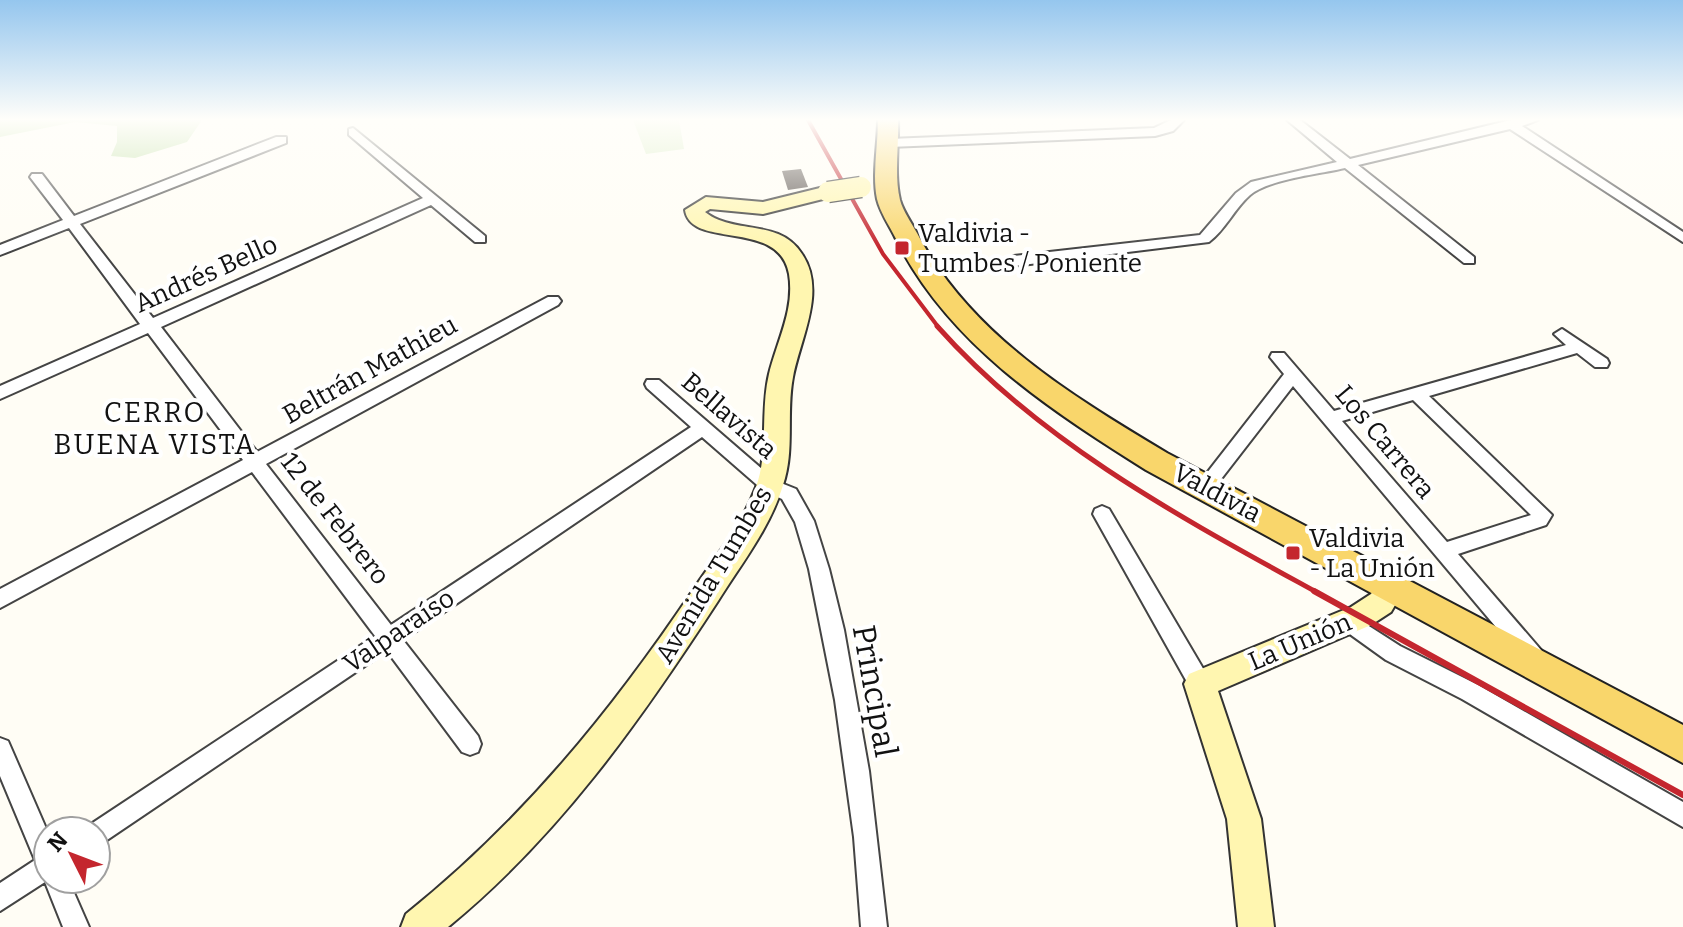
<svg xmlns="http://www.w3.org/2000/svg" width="1683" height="927" viewBox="0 0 1683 927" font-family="Bitter,serif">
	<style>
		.green { fill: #d5ebbd }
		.forest { fill: #b9dc9c }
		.building { fill: #5a524d }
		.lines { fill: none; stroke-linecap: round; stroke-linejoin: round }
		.street-casing { stroke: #444; stroke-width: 4 }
		.secondary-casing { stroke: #333; stroke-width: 4 }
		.primary-casing { stroke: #222; stroke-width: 4 }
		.street { fill: #fff; fill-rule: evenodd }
		.secondary { fill: #fff6b0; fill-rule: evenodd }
		.primary { fill: #f9d66b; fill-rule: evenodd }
		.rail-far2 { stroke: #c4262e; stroke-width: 4 }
		.rail-far1 { stroke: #c4262e; stroke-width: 5 }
		.rail { stroke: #c4262e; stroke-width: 6 }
		.secondary-bridge-casing { stroke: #333; stroke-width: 23; stroke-linecap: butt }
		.secondary-bridge { stroke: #fff6b0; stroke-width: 20 }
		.poi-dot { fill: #c4262e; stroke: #fff; stroke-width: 3 }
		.labels { text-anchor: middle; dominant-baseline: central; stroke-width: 8; stroke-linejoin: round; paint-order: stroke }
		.poi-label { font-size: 26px; fill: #111; stroke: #fff; text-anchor: start }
		.street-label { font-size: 26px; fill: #111; stroke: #fff }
		.neighbourhood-label { font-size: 28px; letter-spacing: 2px; fill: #111; stroke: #fff }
		.near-street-label { font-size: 32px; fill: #111; stroke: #fff }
	</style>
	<rect width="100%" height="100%" fill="#fffdf5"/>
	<!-- green -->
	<path class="green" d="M633 120H679L684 149 646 154Z"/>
	<!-- forest -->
	<path class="forest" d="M0 120H202L187 142 135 158 111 156 117 142V126L75 122 0 137Z"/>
	<!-- building -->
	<path class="building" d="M801 169 808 187 788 190 782 171Z"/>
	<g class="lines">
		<!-- street casing -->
		<g class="street-casing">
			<path id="street" d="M1171 120H1184L1173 131 1155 136 889 147 883 143 889 139 1154 128Z
				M1287 120H1300L1350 159 1511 120H1538L1522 126 1683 232V242L1510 129 1358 165 1474 257V263H1464L1345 168C1320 174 1269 179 1250 195 1234 209 1226 229 1209 242L1014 266 1007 261 1014 256 1200 235 1236 193 1251 182 1337 162Z
				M353 128 485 236V242H475L431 205 161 327 257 452 548 297H558L561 301 558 305 266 464 391 625 691 427 647 388 645 384 647 380H659L776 481 796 489 814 521 829 569 844 630 869 771 887 927H861L854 837 835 700 809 569 795 522 782 499 764 491 702 437 403 640 478 736 481 744 478 752 470 755 462 752 387 651 104 842 96 846V831H85L88 826 375 636 252 472 0 608V589L243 460 148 333 0 399V386L140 324 69 228 0 255V245L63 220 30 177 32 174H42L74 216 276 137H286V143L80 224 153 318 423 198 349 135V129Z
				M1562 329 1607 359 1609 363 1607 367H1595L1577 353 1429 396 1552 515 1546 525 1458 554 1541 650 1545 657 1541 664 1534 667 1527 664 1293 386 1211 492H1199L1196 487 1284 374 1270 357 1272 353H1284L1334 411 1566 345 1554 334ZM1413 400 1531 515 1447 542 1342 421Z
				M1102 506 1109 509 1208 677 1211 684 1208 691 1200 694 1192 691 1093 514 1095 509Z
				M1347 612 1400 646 1478 685 1683 802V827L1462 699 1386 660 1340 627 1337 621 1340 615Z
				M0 738 8 741 48 833V879H68L89 927H63L45 882 0 911V883L35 860 0 776Z"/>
		</g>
		<!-- secondary casing -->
		<g class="secondary-casing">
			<path id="secondary" d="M828 186 838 192 835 196 763 214 710 209 705 212C734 235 779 218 802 254 827 291 800 339 793 377 786 413 795 450 783 485 770 528 741 564 718 601 640 721 559 836 448 927H401L406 914C521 822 611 712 693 590 715 557 742 525 756 487 769 451 760 411 769 374 777 341 795 309 789 274 779 218 691 250 685 210L706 197 763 202Z
				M1391 576 1401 579 1405 588 1391 612 1371 625 1218 691 1261 819 1274 927H1238L1227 819 1184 684 1189 674 1351 607 1371 594 1381 579Z"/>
		</g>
		<!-- primary casing -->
		<g class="primary-casing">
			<path id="primary" d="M878 120H898C899 146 894 175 900 200 903 211 911 222 917 233 969 334 1072 396 1167 453L1683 725V763L1146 470C1049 409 947 343 895 237 889 225 880 212 877 199 872 174 878 146 878 120Z"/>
		</g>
		<!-- street -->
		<use href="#street" class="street"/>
		<!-- secondary -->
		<use href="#secondary" class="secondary"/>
		<!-- primary -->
		<use href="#primary" class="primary"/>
		<!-- rail-far2 -->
		<path class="rail-far2" d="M808 120 883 254 939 328"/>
		<!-- rail-far1 -->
		<path class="rail-far1" d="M937 326C1042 444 1182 518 1318 593"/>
		<!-- rail -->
		<path class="rail" d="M1314 591 1683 795"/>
		<!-- secondary-bridge casing -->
		<g class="secondary-bridge-casing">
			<path id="secondary-bridge" d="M828 192 861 187"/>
		</g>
		<!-- secondary-bridge -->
		<use href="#secondary-bridge" class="secondary-bridge"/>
	</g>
	<!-- sky -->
	<linearGradient id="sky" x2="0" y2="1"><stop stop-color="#95c6ee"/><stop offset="0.48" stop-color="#fffefa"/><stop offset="1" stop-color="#fffefa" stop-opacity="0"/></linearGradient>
	<rect width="1683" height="249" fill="url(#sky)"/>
	<!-- markers -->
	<g class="poi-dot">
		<rect x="894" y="240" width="16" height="16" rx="4"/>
		<rect x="1285" y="545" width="16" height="16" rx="4"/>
	</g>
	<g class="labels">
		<!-- poi labels -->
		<g class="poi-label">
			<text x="918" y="233">Valdivia -<tspan x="918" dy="30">Tumbes / Poniente</tspan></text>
			<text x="1309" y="538">Valdivia<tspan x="1309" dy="30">- La Unión</tspan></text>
		</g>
		<!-- street labels -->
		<g class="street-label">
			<text transform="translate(206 274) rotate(-24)">Andrés Bello</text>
			<text transform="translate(370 370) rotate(-29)">Beltrán Mathieu</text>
			<text transform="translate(729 416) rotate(41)">Bellavista</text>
			<text transform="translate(1385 442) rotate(50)">Los Carrera</text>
			<text transform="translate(1217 493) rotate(28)">Valdivia</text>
			<text transform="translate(335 519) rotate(52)">12 de Febrero</text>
			<text transform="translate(714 575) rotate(-59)">Avenida Tumbes</text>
			<text transform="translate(399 631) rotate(-34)">Valparaíso</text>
			<text transform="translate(1300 642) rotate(-23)">La Unión</text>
		</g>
		<!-- neighbourhood labels -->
		<g class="neighbourhood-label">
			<text x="155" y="412">CERRO<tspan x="155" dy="32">BUENA VISTA</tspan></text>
		</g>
		<!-- near-street labels -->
		<g class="near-street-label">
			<text transform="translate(875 691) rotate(80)">Principal</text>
		</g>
	</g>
	<!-- north arrow -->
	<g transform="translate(72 855) rotate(312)"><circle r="38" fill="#ffffff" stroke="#a0a0a0" stroke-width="2"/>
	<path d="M0-6L14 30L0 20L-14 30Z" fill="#c4262e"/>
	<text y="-12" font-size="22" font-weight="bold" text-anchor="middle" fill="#111111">N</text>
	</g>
</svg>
